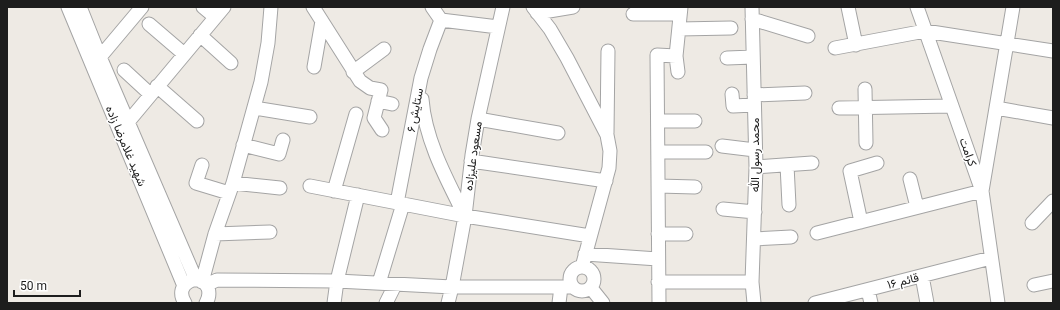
<svg xmlns="http://www.w3.org/2000/svg" width="1060" height="310" viewBox="0 0 1060 310" font-family="Roboto,Vazirmatn,sans-serif">
	<style>
		.lines { fill: none; stroke-linecap: round; stroke-linejoin: round }
		.minor-casing { stroke: #a4a4a4; stroke-width: 15 }
		.minor { stroke: #fff; stroke-width: 13 }
		.labels { text-anchor: middle; dominant-baseline: central; stroke-width: 3; stroke-linejoin: round; paint-order: stroke }
		.street-label { font-size: 12px; fill: #1d1d1d; stroke: #fff }
	</style>
	<rect width="100%" height="100%" fill="#eeeae4"/>
	<g class="lines">
		<!-- minor casing -->
		<g class="minor-casing">
			<path id="minor" d="M68 7 184 286
				M80 7 100 57 196 280
				M203 7 215 17
				M313 7 360 81 370 88 381 90 374 118 382 130
				M432 7 441 20
				M533 7 550 29 567 58 607 135 610 151 609 168 582 267
				M752 7 756 167 752 282 754 303
				M848 7 856 45
				M917 7 982 191 998 303
				M537 13 573 7
				M633 14H680
				M752 19 808 36
				M441 20 498 27
				M149 24 184 54
				M679 29 731 28
				M200 35 231 63
				M835 48 925 31 1053 51
				M100 57 142 7
				M727 58 753 57
				M314 67 322 21
				M124 70 150 94
				M353 72 384 49
				M678 72 676 56 681 7
				M157 86 197 121
				M865 89 866 143
				M732 94 733 106 754 105
				M754 95 805 93
				M422 99C425 140 447 180 465 216
				M378 101 392 104
				M254 108 310 117
				M839 108 952 106
				M996 108 1053 118
				M478 119 558 133
				M658 121H695
				M128 122 224 7
				M607 133 608 51
				M243 145 279 154 283 140
				M722 146 755 150
				M658 152H706
				M471 161 606 181
				M202 165 196 183 229 193
				M787 165 789 205
				M756 167 812 163
				M910 179 917 207
				M233 183 280 188
				M310 186 465 216 590 236
				M658 186 695 187
				M334 191 356 114
				M397 203 421 78 430 49 441 20
				M723 209 755 212
				M861 222 850 171 877 163
				M1032 223 1053 201
				M817 233 982 191 1013 7
				M215 234 270 232
				M658 234H686
				M754 239 791 237
				M585 254 658 259
				M570 279a12 12 0 1 1 24 0a12 12 0 1 1-24 0Z
				M922 276 927 303
				M202 282 215 234 233 183 261 82 268 43 271 7
				M658 282H752
				M379 283 403 204
				M206 285 217 280 337 281 452 287H572
				M1034 285 1053 281
				M591 288 603 303
				M868 290 871 303
				M185 303C172 283 201 271 208 288 210 294 209 298 206 303
				M334 303 337 281 358 195
				M386 303 395 285
				M448 303 452 287 465 216 472 155 478 119 503 7
				M559 303 561 287
				M659 303 657 55 676 56
				M815 303 991 258"/>
		</g>
		<!-- minor -->
		<use href="#minor" class="minor"/>
	</g>
	<g class="labels">
		<!-- street labels -->
		<g class="street-label">
			<text transform="translate(415 110) rotate(-79)">ستایش ۶</text>
			<text transform="translate(126 146) rotate(67)">شهید غلامرضا زاده</text>
			<text transform="translate(968 152) rotate(70)">کرامت</text>
			<text transform="translate(755 155) rotate(-90)">محمد رسول الله</text>
			<text transform="translate(473 156) rotate(-82)">مسعود علیزاده</text>
			<text transform="translate(903 281) rotate(-14)">قائم ۱۶</text>
		</g>
	</g>
	<!-- border -->
	<rect width="1060" height="310" fill="none" stroke="#1d1d1d" stroke-width="16"/>
	<!-- scale -->
	<path d="M14 290v6h66v-6" fill="none" stroke="#1d1d1d" stroke-width="2"/>
	<text x="20" y="290" font-size="12" fill="#1d1d1d" stroke="#ffffff" stroke-width="3" paint-order="stroke">50 m</text>
</svg>
